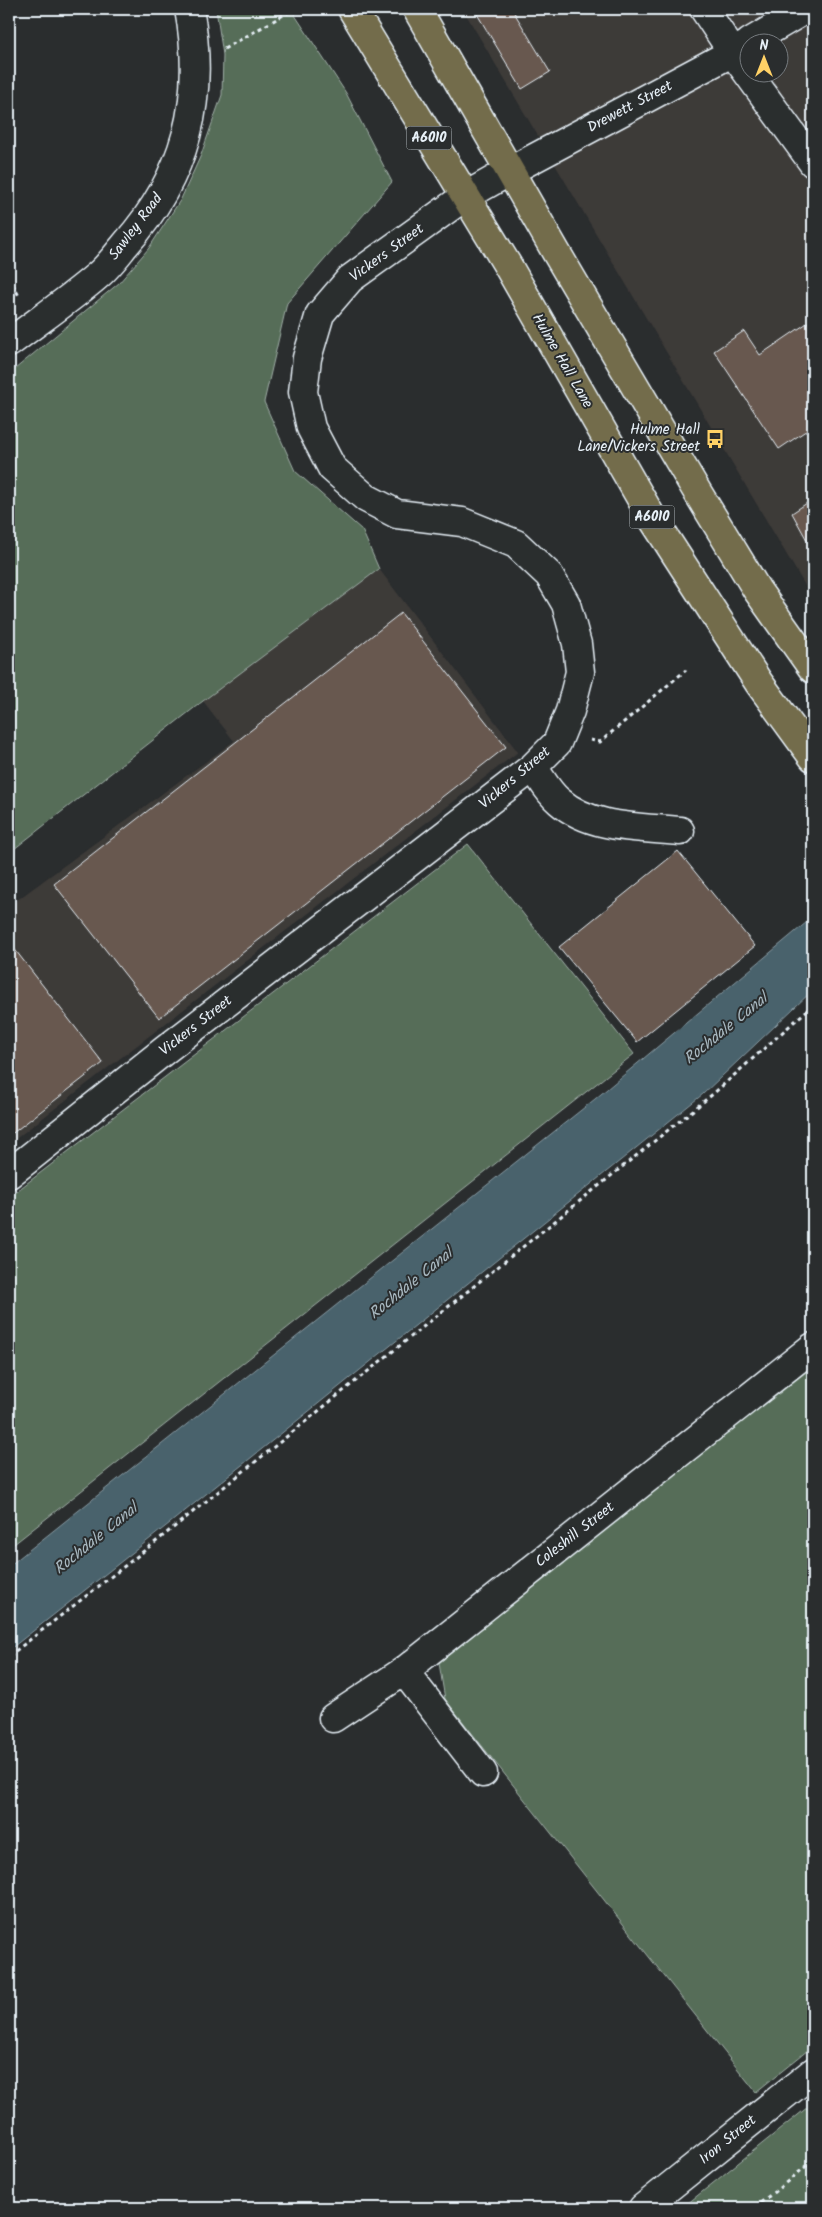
<svg xmlns="http://www.w3.org/2000/svg" width="822" height="2217" viewBox="0 0 822 2217" font-family="Kalam,sans-serif">
	<style>
		.built { fill: #3d3a38; fill-rule: evenodd }
		.green { fill: #576d58; stroke: #a0afa8 }
		.water { fill: #48626c; stroke: #889ba4 }
		.building { fill: #68594f; stroke: #e8f1f8 }
		.lines { fill: none; stroke-linecap: round; stroke-linejoin: round }
		.minor-casing { stroke: #e8f1f8; stroke-width: 31 }
		.highway-casing { stroke: #e8f1f8; stroke-width: 31 }
		.path { stroke: #e8f1f8; stroke-width: 3; stroke-dasharray: 4 4; stroke-linecap: butt }
		.minor { stroke: #2a2d2e; stroke-width: 28 }
		.highway { stroke: #736c4b; stroke-width: 28 }
		.labels { text-anchor: middle; dominant-baseline: central; stroke-width: 4; stroke-linejoin: round; paint-order: stroke }
		.shield { fill: #2a2d2e; stroke: #afb6bb; stroke-width: 1 }
		.shield-label { font-size: 14px; font-weight: bold; fill: #e8f1f8 }
		.street-label { font-size: 15px; fill: #e8f1f8; stroke: #2a2d2e }
		.poi-label { font-size: 15px; fill: #e8f1f8; stroke: #2a2d2e; text-anchor: end }
		.water-label { font-size: 16px; font-style: italic; fill: #a8b8c0; stroke: #2a2d2e }
	</style>
	<rect width="100%" height="100%" fill="#2a2d2e"/>
	<filter id="ink" filterUnits="userSpaceOnUse"><feTurbulence type="fractalNoise" baseFrequency=".02" numOctaves="2"/><feDisplacementMap in="SourceGraphic" scale="10" xChannelSelector="R" yChannelSelector="G"/><feConvolveMatrix kernelMatrix="1 2 1 2 8 2 1 2 1" color-interpolation-filters="sRGB"/></filter>
	<g filter="url(#ink)">
		<!-- built -->
		<path class="built" d="M463 9H813V599L468 18ZM750 42H780V72H750Z
			M379 569 518 752 9 1144V906L234 741 203 701Z"/>
		<!-- green -->
		<path class="green" d="M216 9H291L346 93 392 182 287 303 264 402 295 471 362 530 379 569 203 701 9 853V374L119 283 149 248 181 199 201 155 222 95 223 55Z
			M468 844 634 1054 9 1548V1197Z
			M813 1367V2046L756 2092 445 1699 439 1663 795 1377Z
			M813 2103V2208H682Z"/>
		<!-- water -->
		<path class="water" d="M813 917V990L703 1094 170 1523 9 1650V1566L595 1099Z"/>
		<!-- building -->
		<path class="building" d="M474 9H512L550 72 522 89Z
			M813 319V426L779 449 714 351 744 331 760 355Z
			M813 499V551L792 513Z
			M401 613 506 747 159 1018 54 884Z
			M678 851 755 946 637 1042 559 947Z
			M9 942 103 1063 9 1136Z"/>
		<g class="lines">
			<!-- minor casing -->
			<g class="minor-casing">
				<path id="minor" d="M704 9 733 53 813 163
					M750 42 806 9
					M9 343C38 321 69 300 97 276 107 268 116 256 125 245 186 176 206 100 189 9
					M533 767C541 778 548 792 559 801 591 829 639 827 680 831
					M9 1174 165 1050 533 767 557 743 570 711 580 672 577 644 566 604 549 575 516 544 462 522 397 514 366 498 332 468 311 428 303 392 307 358 320 314 350 279 464 197 510 171 750 43
					M404 1671 483 1773
					M333 1718 404 1671 813 1347
					M643 2208 813 2072"/>
			</g>
			<!-- highway casing -->
			<g class="highway-casing">
				<path id="highway" d="M352 9 508 266 651 516 759 683 813 757
					M417 9 556 252 698 493 757 590 813 669"/>
			</g>
			<!-- path -->
			<path class="path" d="M224 49 294 9
				M9 277 20 298
				M590 740 600 742 686 670
				M9 1656 158 1540 713 1094 813 1005
				M754 2208 813 2161"/>
			<!-- minor -->
			<use href="#minor" class="minor"/>
			<!-- highway -->
			<use href="#highway" class="highway"/>
		</g>
	</g>
	<!-- icons -->
	<defs>
		<g id="bus-bare" transform="scale(1.5)"><path d="M-5-6H5V4H4V6H2V4H-2V6H-4V4H-5ZM-3.5-4V0h7V-4ZM-3.5 1.2v1.5H-2V1.2ZM2 1.2v1.5H3.5V1.2Z" fill="#ffd166" stroke="#2a2d2e" stroke-width="2.5" paint-order="stroke"/></g>
	</defs>
	<g fill-rule="evenodd">
		<use href="#bus-bare" x="715" y="439"/>
	</g>
	<g class="labels">
		<!-- shield labels -->
		<g class="shield">
			<rect x="406.5" y="126.5" width="45" height="23" rx="4"/>
			<rect x="629.5" y="505.5" width="45" height="23" rx="4"/>
		</g>
		<g class="shield-label">
			<text x="429" y="138">A6010</text>
			<text x="652" y="517">A6010</text>
		</g>
		<!-- street labels -->
		<g class="street-label">
			<text transform="translate(630 107) rotate(-28)">Drewett Street</text>
			<text transform="translate(136 227) rotate(-53)">Sawley Road</text>
			<text transform="translate(387 253) rotate(-36)">Vickers Street</text>
			<text transform="translate(562 361) rotate(60)">Hulme Hall Lane</text>
			<text transform="translate(515 778) rotate(-40)">Vickers Street</text>
			<text transform="translate(196 1026) rotate(-38)">Vickers Street</text>
			<text transform="translate(575 1535) rotate(-38)">Coleshill Street</text>
			<text transform="translate(728 2140) rotate(-39)">Iron Street</text>
		</g>
		<!-- poi labels -->
		<g class="poi-label">
			<text x="700" y="430">Hulme Hall<tspan x="700" dy="17">Lane/Vickers Street</tspan></text>
		</g>
		<!-- water labels -->
		<g class="water-label">
			<text transform="translate(726 1029) rotate(-39)">Rochdale Canal</text>
			<text transform="translate(411 1284) rotate(-39)">Rochdale Canal</text>
			<text transform="translate(96 1539) rotate(-39)">Rochdale Canal</text>
		</g>
	</g>
	<!-- margin -->
	<rect width="822" height="2217" fill="none" stroke="#2a2d2e" stroke-width="30"/>
	<rect x="15" y="15" width="792" height="2187" fill="none" stroke="#e8f1f8" stroke-width="2" filter="url(#ink)"/>
	<!-- north arrow -->
	<g transform="translate(764 58)"><circle r="24" fill="#2a2d2e" stroke="#767b7f"/>
	<path d="M0-4L9 19L0 12L-9 19Z" fill="#ffd166"/>
	<text y="-8" font-size="14" font-weight="bold" text-anchor="middle" fill="#e8f1f8">N</text>
	</g>
</svg>
